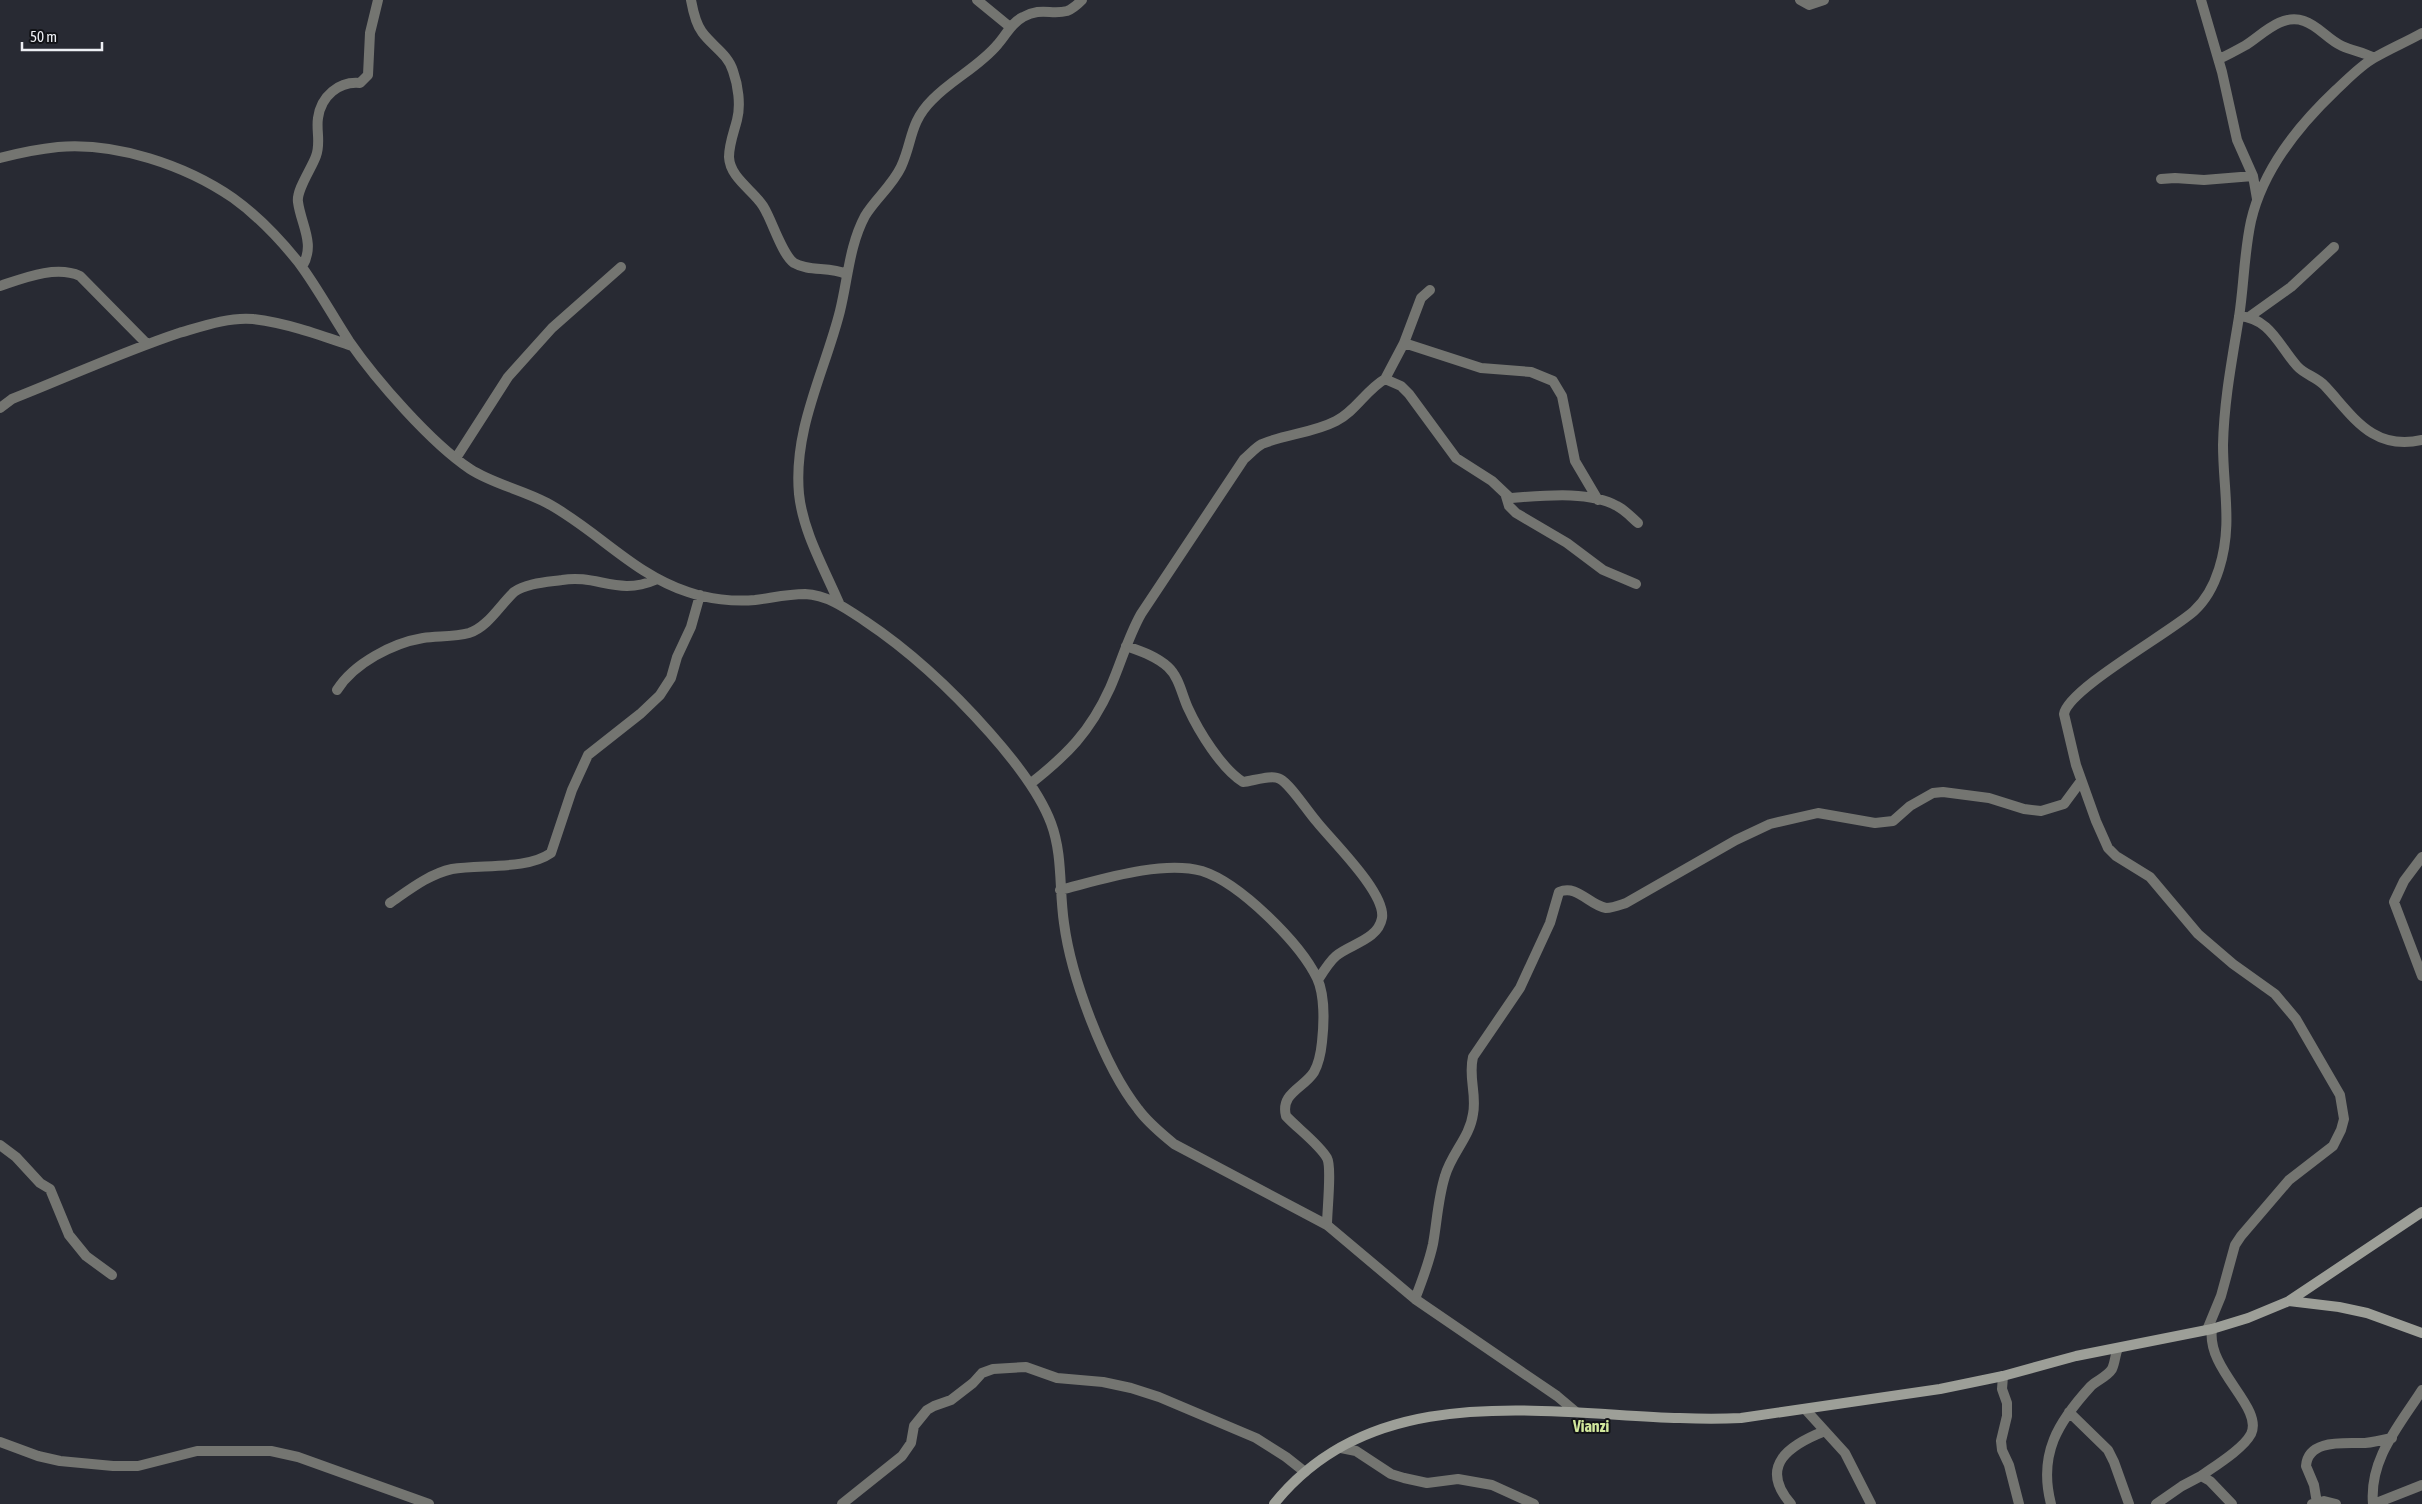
<svg xmlns="http://www.w3.org/2000/svg" width="2422" height="1504" viewBox="0 0 2422 1504" font-family="'Asap Condensed',sans-serif">
	<style>
		.lines { fill: none; stroke-linecap: round; stroke-linejoin: round }
		.street { stroke: #747571; stroke-width: 10 }
		.secondary { stroke: #9d9f98; stroke-width: 10 }
		.labels { text-anchor: middle; dominant-baseline: central; stroke-width: 4; stroke-linejoin: round; paint-order: stroke }
		.quarter-label { font-size: 16px; font-weight: bold; fill: #d1e79c; stroke: #121317 }
	</style>
	<rect width="100%" height="100%" fill="#282a33"/>
	<g class="lines">
		<!-- street -->
		<path class="street" d="M691 0C693 11 696 24 702 32 712 46 728 54 733 71 738 85 741 105 737 120 734 132 729 144 729 157 730 178 753 190 763 206 772 220 782 255 794 263 809 272 830 266 846 274
			M977 0 1010 27
			M1800 0 1809 5 1824 0
			M2201 0 2222 72 2237 140 2253 176 2257 199
			M2219 59C2228 55 2237 50 2246 45 2263 34 2282 13 2304 21 2319 26 2327 39 2342 46 2353 51 2363 52 2374 58
			M0 158C19 153 38 149 58 147 116 142 185 165 233 198 258 216 280 239 299 263 317 287 332 315 349 341 376 380 431 443 470 469 493 484 523 490 547 503 597 530 633 574 688 592 708 599 734 602 755 600 771 598 788 594 805 594 828 595 847 609 865 621 913 653 952 690 990 733 1013 759 1039 791 1051 823 1063 855 1059 890 1064 923 1071 977 1104 1066 1138 1109 1148 1123 1161 1133 1174 1144L1327 1225 1415 1299 1557 1396 1576 1412
			M2161 179 2175 178 2204 180 2253 176
			M302 267C316 244 301 225 298 202 296 190 312 168 316 156 321 143 316 131 318 118 321 96 339 81 360 83L368 75 370 33 378 0
			M0 286C24 278 56 265 80 276L147 344
			M2239 316C2270 318 2279 346 2297 366 2305 375 2317 377 2325 386 2353 416 2372 451 2422 440
			M2249 317 2291 287 2334 247
			M1404 343 1481 368 1531 372 1553 381 1562 396 1575 461 1598 500
			M1385 379 1404 343 1421 298 1430 290
			M0 408 12 399C68 377 122 352 179 333 203 326 228 317 253 319 287 323 320 335 352 346
			M456 458 508 377 552 328 621 267
			M1506 496 1509 506 1516 513 1567 543 1603 570 1636 584
			M839 603C824 568 803 532 799 494 793 429 825 371 840 311 848 279 849 246 865 216 875 199 892 186 901 167 913 141 909 123 932 100 952 79 979 67 998 44 1007 34 1011 23 1023 17 1041 7 1051 15 1067 11 1073 9 1078 4 1082 0
			M1126 646C1140 651 1156 656 1168 667 1179 677 1182 695 1188 708 1199 732 1222 769 1243 782 1253 781 1272 774 1280 779 1290 784 1308 812 1317 822 1332 841 1386 893 1382 918 1378 940 1350 944 1336 956 1329 962 1323 972 1318 980
			M337 690C354 663 393 643 423 638 438 636 455 637 469 633 488 627 500 605 514 592 526 583 548 582 562 580 597 574 618 596 655 580
			M1030 784C1067 755 1090 732 1110 688 1121 663 1128 637 1141 614L1244 459C1250 454 1256 447 1262 444 1286 434 1313 433 1336 421 1356 411 1366 390 1385 379L1401 386 1409 394 1456 458 1492 481 1510 498C1540 496 1589 490 1617 506 1625 510 1631 517 1638 523
			M2422 857 2404 881 2394 902 2422 976
			M1060 890C1100 880 1161 860 1202 871 1240 883 1300 943 1317 978 1325 995 1324 1024 1322 1042 1321 1052 1319 1063 1314 1072 1304 1088 1280 1093 1286 1116 1297 1128 1319 1144 1327 1158 1332 1167 1327 1211 1327 1225
			M390 903C409 890 429 874 452 869 481 864 527 870 551 853L572 790 588 755 640 714 660 695 671 678 677 657 691 627 700 595
			M0 1145 16 1157 40 1183 50 1189 69 1235 86 1256 112 1275
			M1415 1299C1422 1281 1429 1263 1433 1244 1437 1222 1438 1198 1445 1176 1451 1154 1470 1137 1473 1114 1477 1094 1468 1077 1473 1057L1520 988 1550 923 1559 892C1577 884 1589 905 1606 908 1613 908 1620 905 1626 903L1736 840 1770 824 1818 813 1875 823 1893 821 1910 806 1933 793 1943 792 1989 798 2024 809 2041 811 2064 804 2081 781
			M2207 1330 2221 1296 2235 1245 2241 1236 2289 1180 2333 1146 2341 1130 2344 1119 2340 1095 2296 1019 2275 994 2233 964 2198 934 2150 877 2116 856 2108 848 2096 821 2076 765 2064 714C2068 689 2171 632 2194 611 2206 600 2214 585 2219 569 2233 525 2223 489 2223 445 2224 401 2232 360 2239 317 2244 285 2244 253 2251 221 2263 169 2298 126 2336 90 2348 79 2360 66 2374 58 2389 49 2406 42 2422 33
			M2003 1376 2002 1389 2007 1403V1416L2001 1441 2002 1450 2009 1465 2019 1504
			M1805 1409 1845 1453 1871 1504
			M2069 1412 2108 1450 2114 1462 2129 1504
			M0 1442 38 1456 60 1461 113 1466H138L197 1451H271L298 1457 429 1504
			M1341 1448 1356 1451 1391 1474 1404 1478 1427 1483 1458 1479 1492 1485 1534 1504
			M2201 1476C2215 1466 2243 1449 2251 1434 2264 1407 2206 1370 2212 1329
			M2317 1503 2314 1485 2306 1466C2308 1438 2347 1444 2365 1443 2374 1442 2383 1440 2392 1438
			M842 1504 902 1456 911 1443 914 1426 927 1410 934 1406 951 1400 973 1383 982 1373 993 1369 1026 1367 1057 1378 1103 1382 1131 1388 1159 1397 1256 1438 1286 1457 1305 1472
			M1791 1504C1758 1466 1789 1445 1825 1431
			M2051 1504C2038 1454 2058 1422 2091 1386 2097 1380 2107 1377 2112 1369 2115 1363 2115 1355 2118 1348
			M2156 1504 2182 1486 2201 1476 2210 1481 2232 1504
			M2312 1504 2324 1501 2336 1504
			M2373 1504C2369 1459 2399 1426 2422 1390
			M2374 1504 2422 1485"/>
		<!-- secondary -->
		<path class="secondary" d="M2289 1301 2339 1307 2367 1313 2422 1333
			M1274 1504C1388 1362 1587 1426 1741 1418L1940 1389 2003 1376 2076 1356 2212 1329 2248 1318 2289 1301 2422 1212"/>
	</g>
	<g class="labels">
		<!-- quarter labels -->
		<g class="quarter-label">
			<text x="1591" y="1426">Vianzi</text>
		</g>
	</g>
	<!-- scale -->
	<path d="M22 42v8h80v-8" fill="none" stroke="#edeff4" stroke-width="2.5"/>
	<text x="30" y="42" font-size="15" fill="#edeff4" stroke="#121317" stroke-width="4" paint-order="stroke">50 m</text>
</svg>
